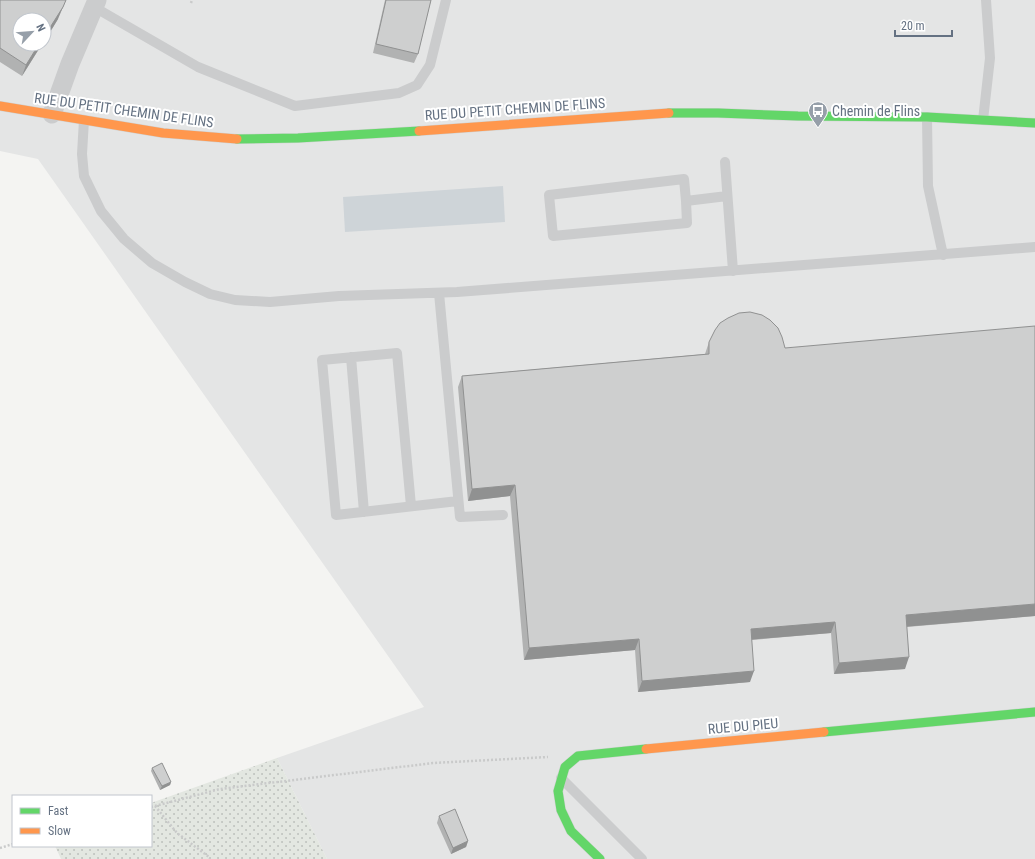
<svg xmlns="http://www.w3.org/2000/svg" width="1035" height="859" viewBox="0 0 1035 859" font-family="'Roboto Condensed',sans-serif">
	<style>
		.built { fill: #e4e5e5; fill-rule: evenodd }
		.grass { fill: url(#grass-dots) }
		.water { fill: #ced4d8 }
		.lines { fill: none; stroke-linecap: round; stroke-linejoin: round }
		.fast-casing { stroke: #d0d2d2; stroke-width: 10 }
		.slow-casing { stroke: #d0d2d2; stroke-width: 10 }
		.path { stroke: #c9caca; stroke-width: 2.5; stroke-dasharray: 2 2; stroke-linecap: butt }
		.lane { stroke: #cbcccd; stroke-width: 10 }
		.street { stroke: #cbcccd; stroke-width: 19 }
		.fast { stroke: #63d668; stroke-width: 9 }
		.slow { stroke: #ff974d; stroke-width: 9 }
		.wall { fill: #b1b2b2 }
		.shaded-wall { fill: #909191 }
		.building { fill: #cecfcf; stroke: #909191 }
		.labels { text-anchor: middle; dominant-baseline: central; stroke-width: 4; stroke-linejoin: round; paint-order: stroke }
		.street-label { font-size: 14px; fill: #647182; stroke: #fff }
		.poi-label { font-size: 14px; fill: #647182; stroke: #fff; text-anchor: start }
	</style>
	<defs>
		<pattern id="grass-dots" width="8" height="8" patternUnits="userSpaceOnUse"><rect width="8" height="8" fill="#e3e7e1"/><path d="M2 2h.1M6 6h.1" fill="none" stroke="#bcc0bc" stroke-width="1.8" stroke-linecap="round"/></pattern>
	</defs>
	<rect width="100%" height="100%" fill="#f4f4f2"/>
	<!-- built -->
	<path class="built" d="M0 0H1035V859H327L277 758 424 707 38 159 0 151ZM20 20H44V44H20Z"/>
	<!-- grass -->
	<path class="grass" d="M277 758 327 859H61L55 846H151V803Z"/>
	<!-- water -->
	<path class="water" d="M503 186 505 222 345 232 343 197Z"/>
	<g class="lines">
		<!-- fast casing -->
		<g class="fast-casing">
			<path id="fast" d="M669 113H718L798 116 927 117 1035 123
				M237 139 298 138 419 131
				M824 732 1035 712
				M600 859 571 831 561 810 558 791 565 767 578 756 646 749"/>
		</g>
		<!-- slow casing -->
		<g class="slow-casing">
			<path id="slow" d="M0 106 163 133 237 139
				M419 131 669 113
				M646 749 824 732"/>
		</g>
		<!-- path -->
		<path class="path" d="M191 3 192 0
			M155 806 177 833 209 857 210 859
			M151 807 220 789 433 763 548 757
			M0 848 13 844"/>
		<!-- lane -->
		<path class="lane" d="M94 7 198 67 295 106 399 93 417 85 430 65 446 0
			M927 117 928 186 943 255
			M84 120 82 154 84 176 101 211 124 239 152 263 185 282 210 294 235 300 270 302 339 296 457 292 1035 247
			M983 120 990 58 986 0
			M725 162 733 271
			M686 201 687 223 553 236 549 195 684 179 686 201 727 196
			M439 293 460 517 503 515
			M351 357 364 512
			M411 506 397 353 322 360 336 515 458 501
			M561 778 642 859"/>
		<!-- street -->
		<path class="street" d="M52 114 70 64 97 0"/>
		<!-- fast -->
		<use href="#fast" class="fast"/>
		<!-- slow -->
		<use href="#slow" class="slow"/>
	</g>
	<!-- wall -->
	<path class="wall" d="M0 0 58 19 44 42V20L20 44H42L22 76 0 62Z
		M385 0H431L418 54 414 63 373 53Z
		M709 342 785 348 1035 616 907 627 905 669 834 674 831 633 752 640 750 682 638 692 635 650 524 660 510 496 468 501 458 387 462 376 705 354Z
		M152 768 171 782 170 785 160 790 151 771Z
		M439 816 468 841 466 847 451 854 437 823Z"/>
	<!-- shaded-wall -->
	<path class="shaded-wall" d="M66 0 58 19 44 42V37Z
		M39 44H42L22 76 26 65Z
		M515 485 510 496 468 501 472 489Z
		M1035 604V616L902 627 906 615Z
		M835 622 831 633 747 640 751 629Z
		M639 639 635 650 524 660 529 648Z
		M909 657 905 669 834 674 839 663Z
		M754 671 750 682 638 692 642 681Z
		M171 782 170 785 160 790 162 786Z
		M468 841 466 847 451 854 453 848Z"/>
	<!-- building -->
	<path class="building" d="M0 0H66L63 7 44 37V20H20V44H39L26 65 0 48Z
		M386 0H431L418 54 376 44Z
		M750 312 762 315 770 320 778 328 782 337 785 348 1035 326V604L906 615 909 657 839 663 835 622 751 629 754 671 642 681 639 639 529 648 515 485 472 489 462 376 709 354V342L715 330 720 323 728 318 739 313Z
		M162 763 171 782 162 786 152 768Z
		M455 809 468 841 453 848 439 816Z"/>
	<!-- icons -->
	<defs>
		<g id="bus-pin" transform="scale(1)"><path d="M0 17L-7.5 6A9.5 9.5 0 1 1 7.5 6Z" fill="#969fa9" stroke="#fff"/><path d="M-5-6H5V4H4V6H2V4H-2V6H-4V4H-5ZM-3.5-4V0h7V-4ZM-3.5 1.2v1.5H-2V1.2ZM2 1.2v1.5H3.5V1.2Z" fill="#fff"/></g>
	</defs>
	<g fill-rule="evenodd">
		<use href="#bus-pin" x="818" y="111"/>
	</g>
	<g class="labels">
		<!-- street labels -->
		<g class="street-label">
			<text transform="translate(515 109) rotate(-4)">RUE DU PETIT CHEMIN DE FLINS</text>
			<text transform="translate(124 110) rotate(8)">RUE DU PETIT CHEMIN DE FLINS</text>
			<text transform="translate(743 726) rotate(-5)">RUE DU PIEU</text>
		</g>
		<!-- poi labels -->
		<g class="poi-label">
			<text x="832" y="111">Chemin de Flins</text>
		</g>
	</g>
	<!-- legend -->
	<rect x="12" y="795" width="140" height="52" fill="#ffffff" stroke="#c1c6cd"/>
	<rect x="20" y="808" width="20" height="6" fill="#63d668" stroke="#c1c6cd"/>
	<text x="48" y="815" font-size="12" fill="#647182">Fast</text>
	<rect x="20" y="828" width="20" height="6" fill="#ff974d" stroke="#c1c6cd"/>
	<text x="48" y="835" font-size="12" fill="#647182">Slow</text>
	<!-- north arrow -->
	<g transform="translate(32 32) rotate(64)"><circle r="19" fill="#ffffff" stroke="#c1c6cd"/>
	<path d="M0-3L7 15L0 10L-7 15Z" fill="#969fa9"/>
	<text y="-6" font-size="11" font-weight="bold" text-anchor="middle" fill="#647182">N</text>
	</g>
	<!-- scale -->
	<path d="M895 30v6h57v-6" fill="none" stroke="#647182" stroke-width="2"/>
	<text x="901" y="30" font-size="12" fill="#647182" stroke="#ffffff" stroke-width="3" paint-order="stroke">20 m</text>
</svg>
